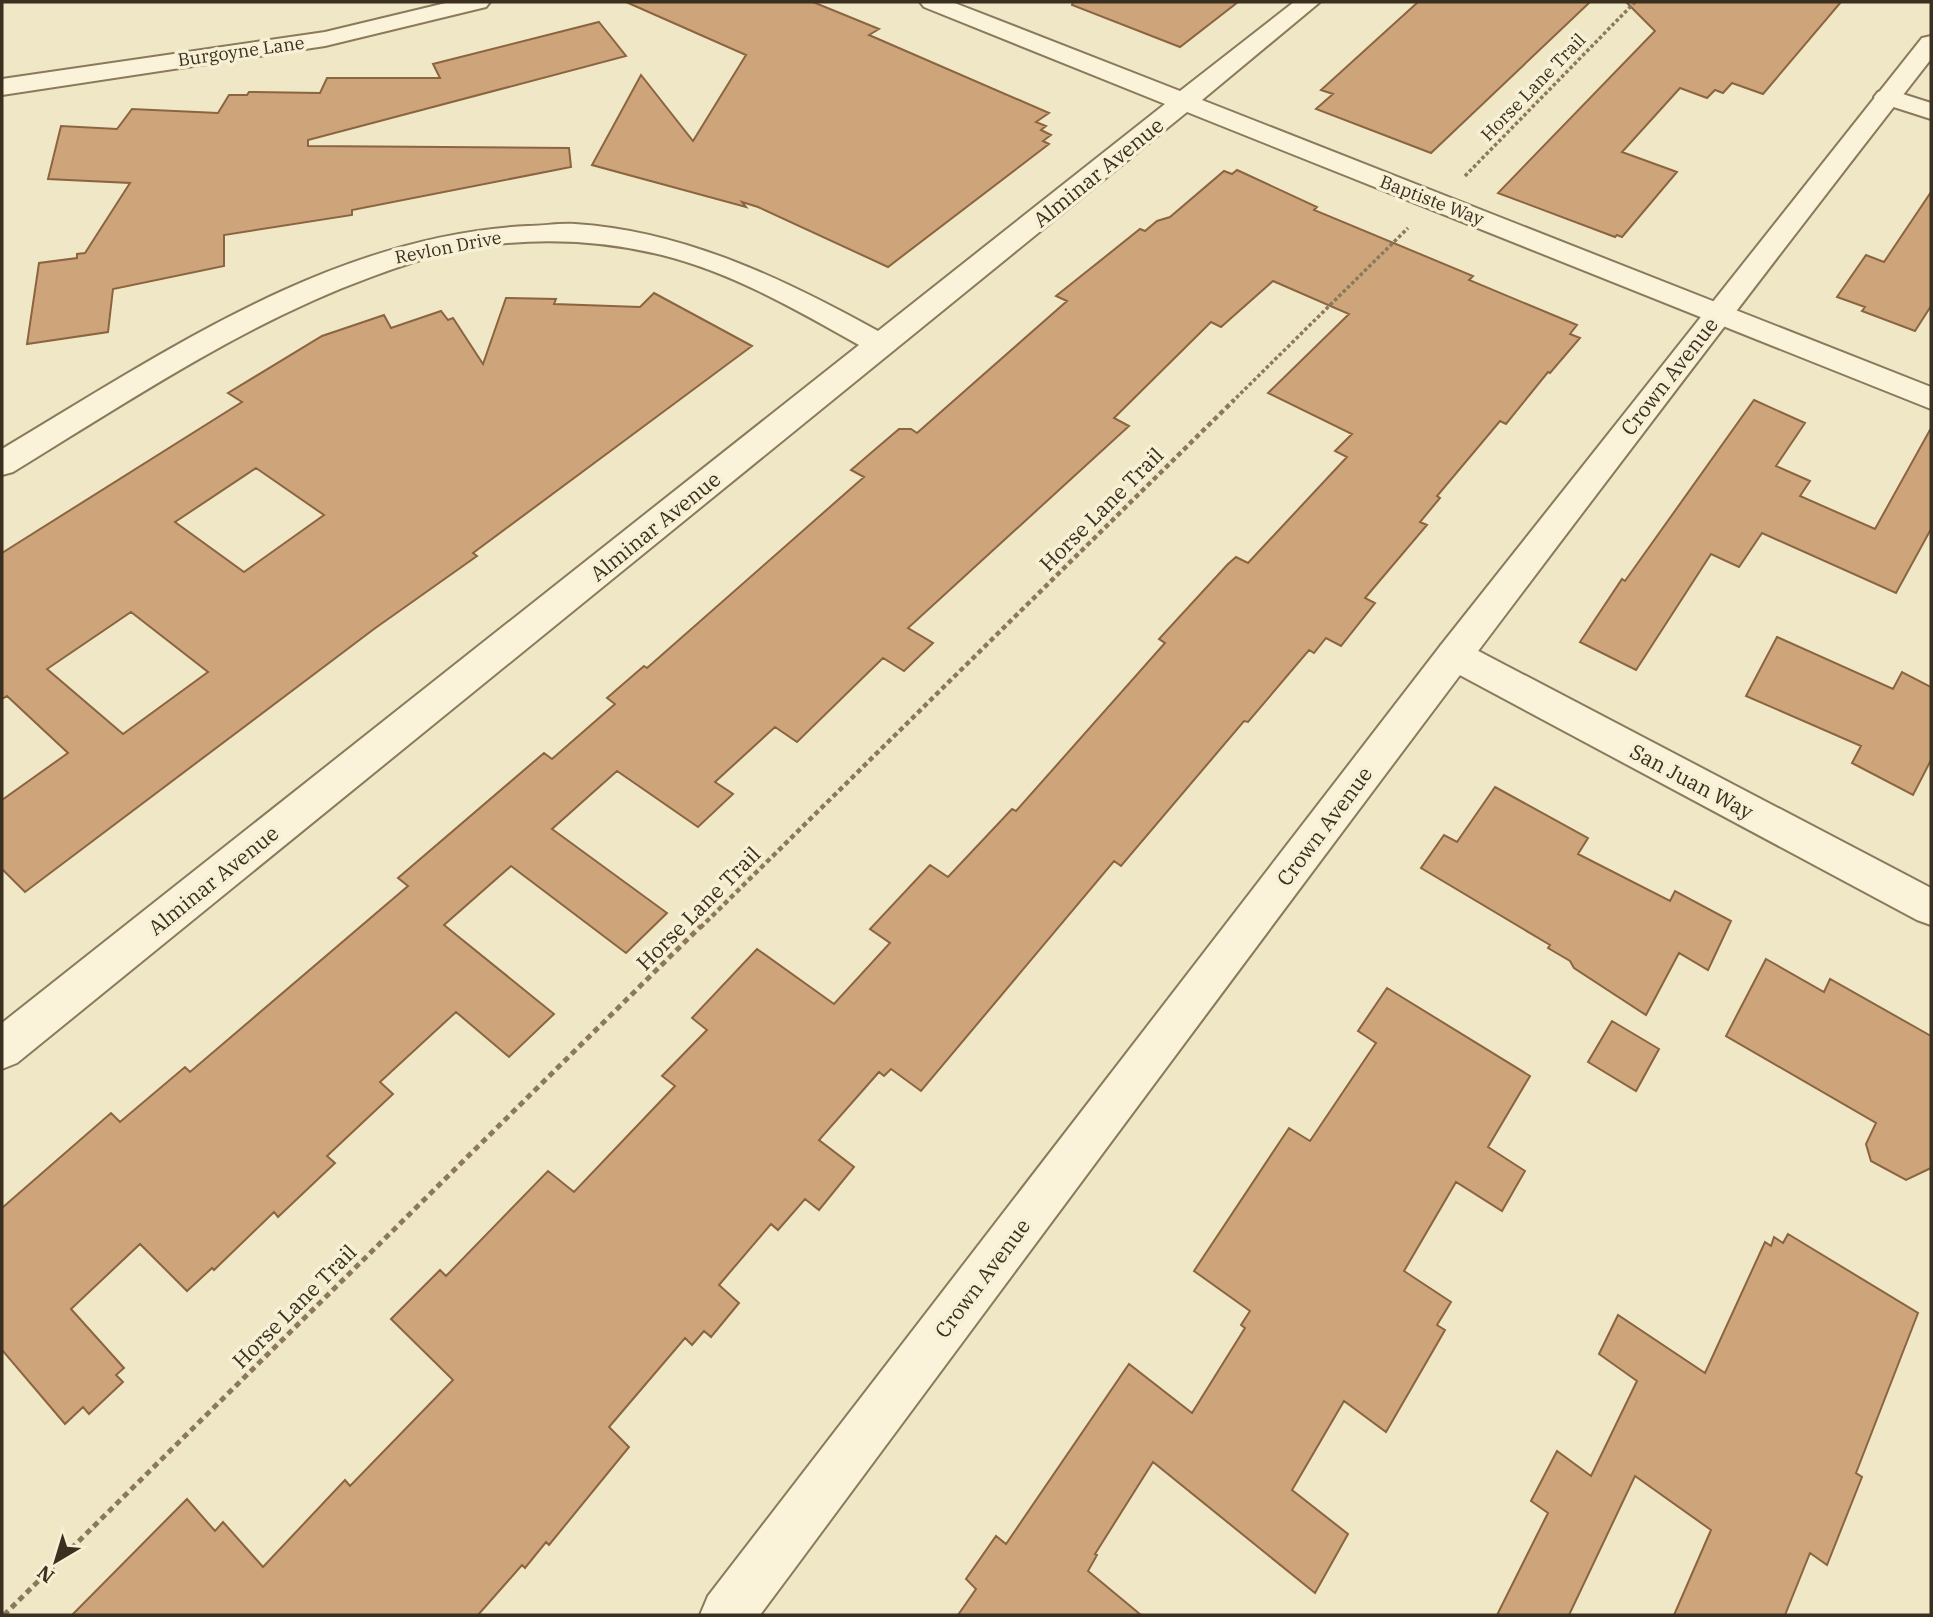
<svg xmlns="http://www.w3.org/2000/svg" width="1933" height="1617" viewBox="0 0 1933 1617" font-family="'IBM Plex Serif',serif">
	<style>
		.building { fill: #cea57a; stroke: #8b6440; stroke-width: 2; fill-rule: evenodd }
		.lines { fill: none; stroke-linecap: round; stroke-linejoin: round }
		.minor-casing { stroke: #8b795b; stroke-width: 4 }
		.tertiary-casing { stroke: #8b795b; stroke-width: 4 }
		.path-far2 { stroke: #8b795b; stroke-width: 3.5; stroke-dasharray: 3.5 2.5; stroke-linecap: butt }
		.path-far1 { stroke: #8b795b; stroke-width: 4.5; stroke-dasharray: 5 3.5; stroke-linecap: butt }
		.path { stroke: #8b795b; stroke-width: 5; stroke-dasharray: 6 4.5; stroke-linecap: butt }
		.minor { fill: #faf3d9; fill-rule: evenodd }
		.tertiary { fill: #faf3d9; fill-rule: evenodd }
		.labels { text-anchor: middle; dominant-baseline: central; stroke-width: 7; stroke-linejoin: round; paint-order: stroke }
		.far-street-label { font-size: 18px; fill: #3b2f1f; stroke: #f7f0d5 }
		.street-label { font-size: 21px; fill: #3b2f1f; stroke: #f7f0d5 }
	</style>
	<rect width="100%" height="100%" fill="#efe7c5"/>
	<!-- building -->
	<path class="building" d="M626 2H813L879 29 869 35 1049 113 1036 122 1046 126 1041 130 1051 135 1043 141 1049 144 888 267 758 207 742 202 746 207 592 165 641 75 693 141 746 55Z
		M1073 2H1238L1180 47 1072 5Z
		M1418 2H1590L1431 153 1316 109 1333 94 1321 90Z
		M1626 2H1841L1763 94 1732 83 1723 93 1715 90 1707 98 1680 88 1622 152 1677 172 1622 237 1617 235 1615 237 1498 193 1655 31Z
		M599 22 626 56 308 140V146L569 148 571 167 352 210V215L224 235V266L113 289 108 332 27 344 39 263 77 258V254L85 253 130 183 48 179 61 126 117 129 132 109 218 113 229 95H247L249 92 320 93 327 78H440L433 64Z
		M1237 170 1317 207 1314 210 1473 276 1469 280 1577 325 1570 334 1580 338 1550 373 1548 372 1506 424 1500 421 1437 496 1440 498 1420 522 1427 525 1365 598 1375 603 1341 646 1326 638 1314 653 1309 650 1248 722 1244 721 1121 866 1114 861 921 1091 891 1069 884 1076 879 1072 819 1140 854 1167 819 1210 805 1199 778 1230 771 1224 719 1285 739 1303 711 1337 704 1331 692 1345 685 1338 609 1427 629 1447 549 1545 546 1542 525 1568 522 1565 478 1615H72L187 1499 215 1531 223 1522 263 1567 345 1480 350 1486 453 1380 391 1319 440 1270 446 1276 548 1171 574 1192 675 1086 662 1076 707 1030 692 1018 757 949 834 1004 890 943 870 929 930 865 948 877 1012 809 1016 811 1165 643 1159 639 1228 564 1236 557 1248 563 1347 457 1335 451 1352 434 1268 393 1349 314 1273 281 1221 327 1211 322 1114 418 1129 426 908 628 933 643 904 671 883 658 797 742 775 727 715 782 733 794 698 827 617 771 552 829 667 913 626 953 511 866 444 925 554 1014 509 1057 456 1012 380 1082 393 1094 327 1156 335 1163 278 1217 274 1212 214 1270 212 1268 187 1291 140 1244 71 1309 124 1368 116 1375 123 1382 89 1414 83 1407 65 1424 2 1350V1208L111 1113 120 1122 185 1067 190 1072 408 886 398 878 544 753 552 759 615 704 607 698 644 666 647 668 864 477 851 470 899 429H911L917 433 1067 301 1056 296 1140 229 1145 231 1157 221 1170 217 1224 171 1232 174Z
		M1931 192V306L1915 331 1862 311 1865 307 1837 297 1866 255 1884 262Z
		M654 293 752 346 473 553 477 556 374 629 25 892 2 869V800L68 753 7 696 2 699V553L242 402 228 393 322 336 384 315 391 328 441 311 448 320 453 318 483 364 506 298 556 299 554 304 640 307ZM256 468 324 515 244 572 175 522ZM131 612 208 672 123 734 47 669Z
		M1754 400 1805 423 1776 466 1810 481 1800 496 1875 529 1931 428V529L1896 593 1762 533 1739 567 1711 554 1636 670 1580 642 1622 579 1625 581Z
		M1777 637 1893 689 1902 672 1931 687V760L1913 795 1852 763 1861 746 1746 696Z
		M1495 787 1588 838 1578 854 1670 901 1675 891 1731 921 1708 970 1679 953 1646 1015 1574 968 1570 961 1548 948 1550 945 1421 868 1444 835 1457 842Z
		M1766 959 1824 992 1830 979 1931 1036V1168L1906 1180 1871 1161 1866 1144 1876 1123 1726 1036Z
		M1387 988 1530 1076 1488 1147 1525 1171 1502 1211 1456 1182 1404 1271 1451 1302 1437 1325 1445 1330 1386 1432 1344 1401 1292 1490 1348 1534 1315 1593 1153 1462 1095 1554 1097 1555 1088 1571 1141 1615H958L976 1589 966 1579 996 1536 1006 1544 1129 1364 1192 1413 1245 1328 1241 1325 1250 1311 1194 1271 1289 1128 1310 1141 1376 1043 1358 1031Z
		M1612 1021 1659 1049 1636 1091 1588 1062Z
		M1788 1234 1918 1313 1856 1473 1862 1477 1827 1565 1810 1553 1785 1615H1674L1711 1530 1635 1476 1569 1615H1497L1548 1513 1531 1501 1557 1451 1591 1476 1637 1381 1599 1354 1618 1315 1705 1373 1765 1242 1771 1246 1774 1237 1783 1243Z"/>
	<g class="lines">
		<!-- minor casing -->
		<g class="minor-casing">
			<path id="minor" d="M450 2H490L486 7 325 46 2 95V79L325 32Z
				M920 2H952L1180 91 1294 2H1320L1202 100 1931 387V409L1187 112 17 1063 2 1069V1023L859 345C797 310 731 272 662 255 605 241 546 238 488 245 449 249 408 263 371 277 243 324 129 401 13 472L2 475V449C163 353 334 235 528 226 543 226 560 223 575 224 684 231 784 279 878 331L1165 104 924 7Z
				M1887 89 1931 103V119L1878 102 1874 97 1878 92Z
				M1454 641 1467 645 1931 888V925L1917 920 1441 665 1436 655 1441 645Z"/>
		</g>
		<!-- tertiary casing -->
		<g class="tertiary-casing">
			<path id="tertiary" d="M1931 36V59C1532 571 1147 1094 760 1615H700L708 1596 1441 645 1922 38Z"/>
		</g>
		<!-- path-far2 -->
		<path class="path-far2" d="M1465 176 1635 2
			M1232 402 1408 228"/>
		<!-- path-far1 -->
		<path class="path-far1" d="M700 928 1234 400"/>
		<!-- path -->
		<path class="path" d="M4 1615 701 926"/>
		<!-- minor -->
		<use href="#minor" class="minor"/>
		<!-- tertiary -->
		<use href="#tertiary" class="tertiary"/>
	</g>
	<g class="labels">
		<!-- far-street labels -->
		<g class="far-street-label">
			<text transform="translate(241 51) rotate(-8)">Burgoyne Lane</text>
			<text transform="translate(1533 87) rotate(-46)">Horse Lane Trail</text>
			<text transform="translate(1432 200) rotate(21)">Baptiste Way</text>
			<text transform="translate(448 247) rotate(-11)">Revlon Drive</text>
		</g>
		<!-- street labels -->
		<g class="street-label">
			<text transform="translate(1098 172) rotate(-39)">Alminar Avenue</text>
			<text transform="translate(1669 376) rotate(-52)">Crown Avenue</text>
			<text transform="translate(1101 509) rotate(-45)">Horse Lane Trail</text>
			<text transform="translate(655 526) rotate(-39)">Alminar Avenue</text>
			<text transform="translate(1692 781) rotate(28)">San Juan Way</text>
			<text transform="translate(1324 826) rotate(-53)">Crown Avenue</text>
			<text transform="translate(213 880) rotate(-39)">Alminar Avenue</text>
			<text transform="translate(698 908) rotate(-45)">Horse Lane Trail</text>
			<text transform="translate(982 1278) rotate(-53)">Crown Avenue</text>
			<text transform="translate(294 1306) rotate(-45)">Horse Lane Trail</text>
		</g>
	</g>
	<!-- border -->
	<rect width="1933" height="1617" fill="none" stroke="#3b2f1f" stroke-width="7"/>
	<!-- north arrow -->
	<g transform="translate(56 1561) rotate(218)" stroke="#f7f0d5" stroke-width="5" paint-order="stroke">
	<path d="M0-5L12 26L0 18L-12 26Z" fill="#3b2f1f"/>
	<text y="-10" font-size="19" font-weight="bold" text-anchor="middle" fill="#3b2f1f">N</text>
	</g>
</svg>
